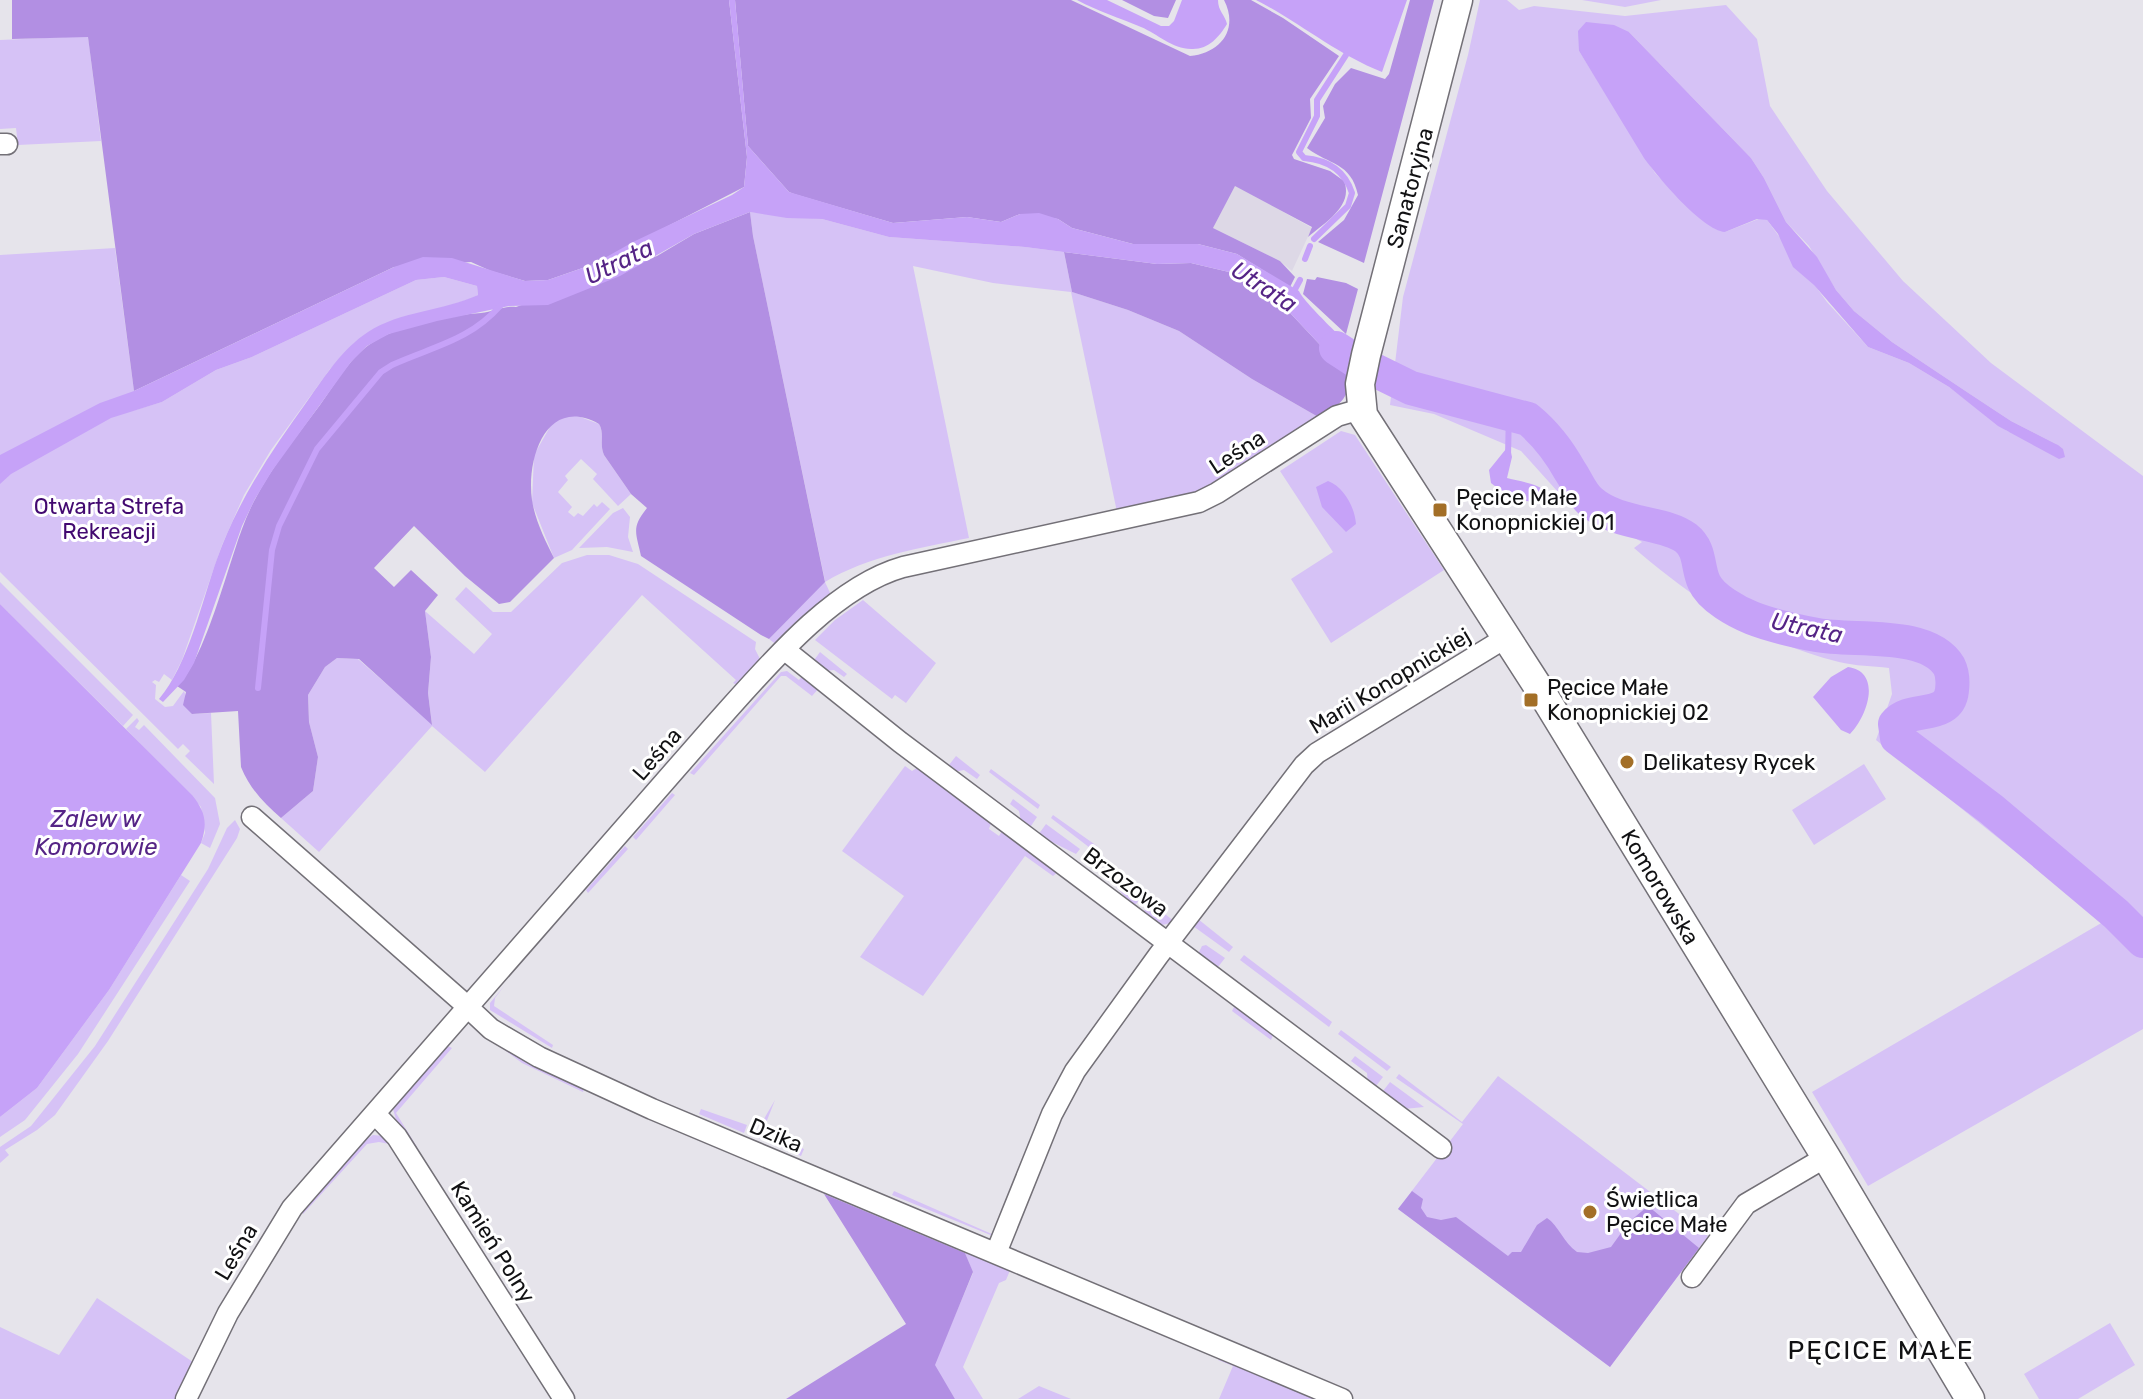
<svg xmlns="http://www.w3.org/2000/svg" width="2143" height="1399" viewBox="0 0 2143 1399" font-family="Rubik,sans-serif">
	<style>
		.built { fill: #ddd8e6 }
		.green { fill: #d6c2f6; fill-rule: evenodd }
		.forest { fill: #b28fe3 }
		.water { fill: #c6a2f8 }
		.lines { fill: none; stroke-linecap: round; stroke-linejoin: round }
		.stream { stroke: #c6a2f8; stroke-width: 6 }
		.river { stroke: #c6a2f8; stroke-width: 34 }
		.street-casing { stroke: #737077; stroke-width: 23 }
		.secondary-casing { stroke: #737077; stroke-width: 31 }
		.street { stroke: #fff; stroke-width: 20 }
		.secondary { stroke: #fff; stroke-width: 28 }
		.poi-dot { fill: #a36f27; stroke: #fff; stroke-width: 3 }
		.labels { text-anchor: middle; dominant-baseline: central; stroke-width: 6; stroke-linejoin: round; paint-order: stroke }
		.street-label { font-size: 22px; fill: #111113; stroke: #fff }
		.poi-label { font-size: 22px; fill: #111113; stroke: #fff; text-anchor: start }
		.park-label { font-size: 22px; fill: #420970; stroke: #fff }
		.water-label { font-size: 24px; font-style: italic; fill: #552486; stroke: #fff }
		.quarter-label { font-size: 26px; letter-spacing: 2px; fill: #111113; stroke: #fff }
	</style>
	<rect width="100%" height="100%" fill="#e6e4eb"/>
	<!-- built -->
	<path class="built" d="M1235 185 1312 228 1292 271 1280 261 1213 228Z"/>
	<!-- green -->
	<path class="green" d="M1480 0H1507L1519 10 1534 6 1625 16 1726 5 1757 39 1770 106 1827 191 1903 281 1991 363 2143 476V1029L1868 1186 1812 1092 2103 922 1876 740 1892 694 1889 668C1873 666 1855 666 1839 662 1758 642 1697 602 1634 548L1642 542 1567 502 1521 451 1434 414 1390 405 1403 297 1468 55ZM1629 32 1751 158 1764 178 1786 222 1809 246 1836 290 1854 311 1892 342 1970 394 2011 421 2058 445 2007 431 1949 387 1909 363 1868 347 1827 302 1767 220 1761 218 1725 232 1675 193 1655 173 1579 51Z
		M1582 0H1661L1625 7Z
		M88 36 101 141 18 145 16 128 0 129V40Z
		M750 212 822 219 889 237 1025 247 1064 252 1072 292 1128 310 1179 331 1252 379 1320 418 1203 492 1117 512 1071 292 993 283 913 266 969 538C920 548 868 556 825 582L832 597 778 646 769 639 825 581 753 236Z
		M115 248 134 391 132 411 162 402 216 370 252 357 416 280 444 277 477 286 478 295 470 299 376 328 354 343 330 369 271 450 244 495 222 545 182 660 172 680 164 674 159 682 155 680 152 682 156 685 155 699 165 707 173 706 184 691 192 714 211 713 214 784 185 756 190 751 183 744 178 749 0 572V255Z
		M575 415 599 424C605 434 599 444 604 455L631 494 618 506 593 479 597 474 581 459 565 476 568 480 558 492 572 507 568 512 574 517 578 513 583 516 594 504 597 507 602 502 610 509 572 550 554 558 532 503 534 455 551 425 559 418Z
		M1341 431 1355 435 1444 570 1331 643 1291 579 1333 552 1280 471Z
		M623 508 630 517 628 537 633 552 607 547 579 548 613 513Z
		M587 555H609L638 564 756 642 755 649 762 663 737 685 733 683 736 680 642 595 485 772 432 726 319 852 281 818 313 791 318 757 309 722 308 695 325 667 337 658 358 659 432 724 428 693 431 657 425 611 474 654 492 634 455 599 466 587 493 612H511L562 563Z
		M0 582 133 715 123 726 0 604Z
		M863 600 936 663 906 703 895 695 892 699 815 640 835 620Z
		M820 652 847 674 844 677 834 670 822 671 812 663Z
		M787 671 799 680 803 675 819 688 812 696 786 676H781L694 775 690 773 781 672Z
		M137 718 139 721 135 727 139 730 144 725 215 798 220 824 210 848 201 843 205 833 201 807 126 729Z
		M956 756 980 775 977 779 964 770 953 772 949 769V765Z
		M1864 764 1886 799 1814 845 1792 810Z
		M905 766 912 771 920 766 992 820 989 829 999 836 1002 831 1059 871 1053 876 1025 856 923 996 860 957 904 896 842 851Z
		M991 769 1040 805 1038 809 989 772Z
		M672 793 675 795 636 840 633 837Z
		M1013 799 1037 817 1031 826 1027 827 1021 822 1019 811 1010 804Z
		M1053 815 1097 846 1094 851 1051 818Z
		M235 820 240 829 237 838 108 1041 55 1115 37 1130 5 1150 9 1155 0 1163V1147L31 1126 95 1046 208 869 227 828Z
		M1046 824 1080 849 1076 854 1038 835Z
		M625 846 628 849 588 893 586 890Z
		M181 875 190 881 78 1054 25 1120 0 1137V1117L37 1088 109 990Z
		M1113 876 1142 896 1136 904 1132 905 1112 882Z
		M1150 902 1175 922 1162 925 1144 916V911Z
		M1198 919 1233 947 1229 952 1193 926Z
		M1206 945 1225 958 1218 967H1213L1197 956 1202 946Z
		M1244 955 1332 1022 1329 1027 1240 960Z
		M505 985 495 998 494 1006 553 1045 552 1048 490 1010V1003Z
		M1234 1007H1239L1274 1033 1271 1040 1232 1011Z
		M478 1030 546 1070 584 1089 583 1092 522 1063Z
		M1341 1030 1391 1067 1387 1071 1338 1034Z
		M446 1045 452 1048 396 1113 417 1147 414 1150 397 1123 393 1109Z
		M1355 1056 1383 1077 1376 1086 1368 1084 1367 1073 1351 1061Z
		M1399 1074 1462 1122 1498 1076 1708 1236 1610 1367 1398 1209 1463 1124 1396 1078Z
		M1390 1082 1424 1107 1404 1109 1383 1095V1091Z
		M775 1100 764 1128 775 1137 804 1149 801 1156 754 1136Z
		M701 1109 747 1125 744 1133 699 1114Z
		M373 1135 383 1136 389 1140 418 1185 416 1186 389 1144 379 1142 367 1144 303 1214 301 1210 364 1141Z
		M825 1190 1011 1268 1006 1280 999 1283 963 1367 983 1399H955L934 1365 973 1273 965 1253 824 1194Z
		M894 1191 994 1235 993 1236 892 1195Z
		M97 1298 196 1364 178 1399H0V1327L59 1355Z
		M2110 1323 2135 1365 2078 1399H2039L2024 1374Z
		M1222 1356 1323 1399H1219L1233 1366 1218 1360Z
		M1039 1386 1071 1399H1018Z"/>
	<!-- forest -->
	<path class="forest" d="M12 0H729L747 157 744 187 594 264 548 280 525 281 491 271 471 262 394 267 134 391 88 37 12 39Z
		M735 0H1071L1190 56C1221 53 1239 29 1224 0H1251L1283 18 1339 56 1310 99 1311 118 1292 155 1294 159 1330 171 1344 181C1354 206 1324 223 1308 237L1312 227 1235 186 1213 228 1280 261 1295 277 1290 287 1237 254 1198 244H1133L1072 228 1058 219 1020 214 1001 222 967 217 893 223 794 194 789 192 748 146Z
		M1122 0H1176L1168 18 1154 16Z
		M1410 0H1434L1364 263 1318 242 1344 220 1358 195C1351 162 1329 165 1307 148L1325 118 1323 106 1335 84 1351 68 1385 79 1389 74Z
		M750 212 753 236 825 582 769 639 761 635 641 556C636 532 631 528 647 508L631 494 604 455C599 444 605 434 599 424 547 395 526 458 532 500 535 520 545 540 554 558L510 602 499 604 465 576 414 526 374 568 394 587 411 570 438 595 425 611 431 657 428 693 432 725 359 659 337 658 325 667 308 695 309 722 318 757 313 791 281 818C264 803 250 789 241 767L238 711 192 714 183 705 186 692 177 686C204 662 228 566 242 529 258 483 291 444 320 405 336 383 351 355 375 341 400 325 452 315 481 313 493 312 505 305 516 307L657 256 694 234Z
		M1064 252 1157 264 1191 263 1229 272 1277 299 1338 364 1353 370C1348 398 1343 403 1320 418L1252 379 1179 331 1128 310 1072 292Z
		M1317 277 1346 283 1358 289 1346 334 1303 294 1307 279 1315 280Z
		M1412 1191 1423 1199 1421 1208 1427 1217 1441 1220 1456 1217 1508 1256 1512 1252H1521L1537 1225 1547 1218C1558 1225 1564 1243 1577 1252L1588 1253 1611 1247 1629 1222 1648 1206 1699 1248 1610 1367 1398 1209Z
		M824 1194 965 1253 973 1272 935 1365 955 1399H786L906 1324Z"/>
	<!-- water -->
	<path class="water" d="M729 0H735L748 146 789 192 893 223 967 217 1001 222 1020 214 1039 213 1058 219 1072 228 1133 244H1198L1237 254 1299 291C1302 300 1349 346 1358 352L1353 370 1338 364 1277 299 1229 272 1191 263 1157 264 1025 247 889 237 822 219 787 218 750 212 694 234 620 276 548 305 509 306 437 321 389 334 367 346 351 362 272 471 255 499 242 526 194 663 184 680 163 702 159 699C188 665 202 601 217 559 238 500 272 450 308 400 325 376 343 348 368 332 400 311 443 311 478 295L477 286 444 277 416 280 252 357 216 370 162 402 111 418 11 474 0 484V455L100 403 134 391 394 267 423 257 452 258 525 281 548 280 594 264 633 242 732 195 744 187 747 157Z
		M1077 0H1107L1161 26H1169L1174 21 1182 0H1218C1218 11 1225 15 1227 24 1219 37 1209 49 1193 49 1173 50 1158 34 1141 27 1120 18 1097 11 1077 0Z
		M1256 0H1407L1382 72C1336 54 1299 22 1256 0Z
		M1586 22 1614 25 1629 32 1751 158 1764 178 1786 222 1817 257 1836 290 1854 311 1892 342 1970 394 2011 421 2058 445 2063 449 2065 457 2059 459 1998 426 1949 387 1909 363 1868 347 1814 285 1793 267 1778 234 1767 220 1757 219 1725 232C1702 230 1658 177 1644 158L1579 51 1578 31Z
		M1510 448 1512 457 1507 478C1524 482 1538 484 1553 495L1550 501C1534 508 1504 494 1491 483L1489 470 1506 449Z
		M1328 481C1344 487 1355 508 1356 524L1346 532 1322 507 1316 487Z
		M0 604 192 795C205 811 208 823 201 843L109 990 37 1088 0 1117Z
		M1848 667C1883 672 1867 717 1850 734L1841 730 1813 697 1831 677Z"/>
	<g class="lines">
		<!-- stream -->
		<path class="stream" d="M1314 239 1348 206 1352 193C1345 171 1328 160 1304 158L1299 152 1317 116V100L1346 55
			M1305 259 1310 246
			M1293 293 1300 280
			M1508 456 1509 412
			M1547 498 1559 497 1580 487
			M258 688 272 550 279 526 317 449 381 372 392 365C434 346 469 341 501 305"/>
		<!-- river -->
		<path class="river" d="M1336 348 1356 361 1411 388 1528 419C1545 433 1559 451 1570 471 1577 481 1581 493 1590 501 1618 526 1664 521 1686 538 1701 550 1697 567 1704 582 1711 598 1737 612 1752 618 1772 626 1796 631 1817 635 1854 642 1927 630 1949 666 1953 674 1953 682 1952 690 1949 721 1910 705 1895 724L1897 738 1991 809 2116 914 2143 941"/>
		<!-- street casing -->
		<g class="street-casing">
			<path id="street" d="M0 144H7
				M785 650 900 742 1441 1148
				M252 817 459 999 491 1029 539 1057 652 1109 1342 1399
				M376 1115 397 1137 564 1399
				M996 1253 1052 1114 1075 1071 1158 956 1304 765 1317 753 1507 637
				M1692 1277 1746 1204 1826 1157
				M186 1399 228 1313 292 1208 709 731C760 675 829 588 903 567L1199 502 1217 493 1337 416 1361 409"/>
		</g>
		<!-- secondary casing -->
		<g class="secondary-casing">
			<path id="secondary" d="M1458 0 1366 355 1360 384 1363 415 1542 693 1826 1157 1970 1399"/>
		</g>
		<!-- street -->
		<use href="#street" class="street"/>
		<!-- secondary -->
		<use href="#secondary" class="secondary"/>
	</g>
	<!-- markers -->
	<g class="poi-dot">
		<rect x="1432" y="502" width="16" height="16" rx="4"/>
		<rect x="1523" y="692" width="16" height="16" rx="4"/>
		<circle cx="1627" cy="762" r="8"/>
		<circle cx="1590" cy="1212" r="8"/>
	</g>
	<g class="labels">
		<!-- street labels -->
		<g class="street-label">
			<text transform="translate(1410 188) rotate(-75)">Sanatoryjna</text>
			<text transform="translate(1237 452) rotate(-33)">Leśna</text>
			<text transform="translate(1390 681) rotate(-31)">Marii Konopnickiej</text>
			<text transform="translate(657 754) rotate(-49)">Leśna</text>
			<text transform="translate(1126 882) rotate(37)">Brzozowa</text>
			<text transform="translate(1660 887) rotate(59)">Komorowska</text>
			<text transform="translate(776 1135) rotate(23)">Dzika</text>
			<text transform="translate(493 1242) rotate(58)">Kamień Polny</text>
			<text transform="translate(236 1252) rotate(-59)">Leśna</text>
		</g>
		<!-- poi labels -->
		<g class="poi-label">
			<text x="1456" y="497">Pęcice Małe<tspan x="1456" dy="25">Konopnickiej 01</tspan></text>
			<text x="1547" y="687">Pęcice Małe<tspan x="1547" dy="25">Konopnickiej 02</tspan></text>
			<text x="1643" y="762">Delikatesy Rycek</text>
			<text x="1606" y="1199">Świetlica<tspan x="1606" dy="25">Pęcice Małe</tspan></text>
		</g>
		<!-- park labels -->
		<g class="park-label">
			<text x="109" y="506">Otwarta Strefa<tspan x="109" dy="25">Rekreacji</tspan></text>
		</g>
		<!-- water labels -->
		<g class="water-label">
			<text transform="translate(619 262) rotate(-26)">Utrata</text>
			<text transform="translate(1264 287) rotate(33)">Utrata</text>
			<text transform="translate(1807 628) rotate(12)">Utrata</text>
			<text x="96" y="819">Zalew w<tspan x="96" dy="28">Komorowie</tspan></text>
		</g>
		<!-- quarter labels -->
		<g class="quarter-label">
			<text x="1881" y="1350">PĘCICE MAŁE</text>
		</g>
	</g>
</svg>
